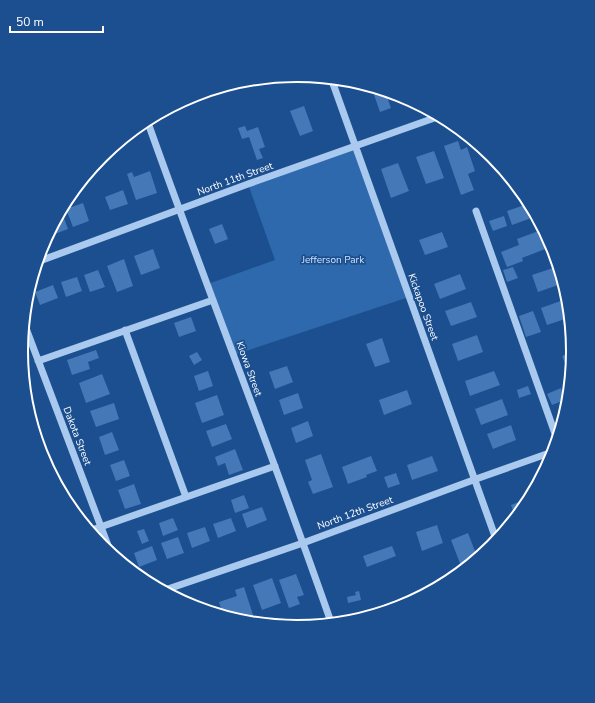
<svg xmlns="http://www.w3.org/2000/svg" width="595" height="703" viewBox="0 0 595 703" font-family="'Nunito Sans',sans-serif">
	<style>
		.green { fill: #2e69ad }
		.building { fill: #4478b7 }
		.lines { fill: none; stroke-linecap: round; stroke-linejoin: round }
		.minor { stroke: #a9c9ee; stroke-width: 7 }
		.labels { text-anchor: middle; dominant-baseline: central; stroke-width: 3.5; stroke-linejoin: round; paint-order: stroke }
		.street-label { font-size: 10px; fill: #fff; stroke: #1b4f8f }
		.park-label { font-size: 10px; fill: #cfe3fa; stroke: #1b4f8f }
		.rim { fill: none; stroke: #fff; stroke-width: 2 }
	</style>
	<rect width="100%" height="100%" fill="#1b4f8f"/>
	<!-- green -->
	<path class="green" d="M356 146 409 297 234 355 208 284 275 260 248 184Z"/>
	<!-- building -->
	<path class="building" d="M371 86 385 91 391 108 380 112Z
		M304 106 313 131 300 136 290 111Z
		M245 126 247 131 258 127 265 147 259 149 263 158 257 160 249 137 242 139 238 128Z
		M458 141 461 150 467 147 475 171 468 174 474 190 461 195 444 146Z
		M434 151 444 178 426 184 416 157Z
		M398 163 409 191 391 198 381 169Z
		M150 171 157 193 136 200 127 174 132 172 134 177Z
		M123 190 128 204 110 210 105 197Z
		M83 203 89 221 73 227 66 209Z
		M530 203 537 216 512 225 507 211Z
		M61 210 68 229 52 235 50 231Z
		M504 216 507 226 493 231 489 221Z
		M222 224 228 239 215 244 209 229Z
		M544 229 553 246 522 258 523 261 507 267 501 252 519 245 517 239Z
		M442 232 448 247 425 255 419 240Z
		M153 249 160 268 141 275 134 256Z
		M124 259 133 286 117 292 107 266Z
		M559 266 564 283 538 292 532 275Z
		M513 267 518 278 507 282 503 270Z
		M98 270 105 287 90 292 84 275Z
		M460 274 466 289 440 299 434 284Z
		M77 277 82 291 66 297 61 282Z
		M53 285 58 298 40 305 35 292Z
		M569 298 571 317 547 325 541 308Z
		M471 302 477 317 451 326 445 311Z
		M533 311 541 332 526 337 519 316Z
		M191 317 196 331 179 337 174 323Z
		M477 335 483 352 458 361 452 344Z
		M382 338 390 362 375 367 366 344Z
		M96 350 99 358 88 362 90 369 72 375 67 360Z
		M574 351 572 369 568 370 562 356Z
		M197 352 202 360 194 365 189 356Z
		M287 366 293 382 275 389 269 372Z
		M208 371 213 386 199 391 194 376Z
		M494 371 500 385 470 396 465 381Z
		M102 374 110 394 86 403 79 383Z
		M571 380 570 392 566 393 563 383Z
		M528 386 531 394 519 398 517 390Z
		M561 388 565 400 552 405 547 394Z
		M407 390 412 404 384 415 379 400Z
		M298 393 303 408 284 415 279 400Z
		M217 395 224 415 202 423 195 403Z
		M502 399 508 415 481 425 475 409Z
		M114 403 119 419 96 427 90 411Z
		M565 417 561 432 556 420Z
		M308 421 313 436 296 443 291 428Z
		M226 424 232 439 212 447 206 431Z
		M511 425 516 440 493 449 487 434Z
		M112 432 119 450 105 455 99 437Z
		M235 449 243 470 229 475 225 463 218 466 215 457Z
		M321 454 333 487 313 494 308 482 312 480 305 460Z
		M371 456 377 471 366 475 367 477 348 484 342 467Z
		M432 456 438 471 412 480 407 465Z
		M124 460 130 476 116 481 110 465Z
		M396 473 400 484 388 488 384 477Z
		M134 484 141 504 125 509 118 490Z
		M244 495 249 508 235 513 231 500Z
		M524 500 527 506 516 519 511 505Z
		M262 507 267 520 247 528 242 514Z
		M173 518 178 530 163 536 159 523Z
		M231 518 236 531 218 538 213 524Z
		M437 525 443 543 422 551 416 532Z
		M205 527 210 541 192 548 187 533Z
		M144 529 149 541 142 544 137 531Z
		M468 533 478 559 461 566 451 540Z
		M178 537 184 553 167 559 161 543Z
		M152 546 157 560 139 567 134 553Z
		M392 546 396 556 367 567 363 556Z
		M296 574 304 595 297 597 300 604 289 608 279 580Z
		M272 578 281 603 262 610 253 585Z
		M244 587 254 618 241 622 238 614 227 618 219 615 217 609 221 608 219 602 237 596 235 590Z
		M359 591 361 600 348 603 347 597 356 595 355 592Z"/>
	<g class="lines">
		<!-- minor -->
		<path class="minor" d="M331 78 497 542
			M147 120C207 289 273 455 332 625
			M476 211 558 442
			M37 262 248 184 440 116
			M24 323 112 556
			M125 330 186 497
			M38 361 213 300
			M89 531 275 466
			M162 591 303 543 476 479 555 451"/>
	</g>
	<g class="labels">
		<!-- street labels -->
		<g class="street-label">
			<text transform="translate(235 179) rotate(-20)">North 11th Street</text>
			<text transform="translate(423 307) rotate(70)">Kickapoo Street</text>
			<text transform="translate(249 369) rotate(70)">Kiowa Street</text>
			<text transform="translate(77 436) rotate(69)">Dakota Street</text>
			<text transform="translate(355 513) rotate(-20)">North 12th Street</text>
		</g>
		<!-- park labels -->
		<g class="park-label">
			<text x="333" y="260">Jefferson Park</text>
		</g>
	</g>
	<!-- crop -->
	<path d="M0 0H595V703H0ZM28 351a269 269 0 1 1 538 0a269 269 0 1 1-538 0Z" fill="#1b4f8f" fill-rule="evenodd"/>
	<path class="rim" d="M28 351a269 269 0 1 1 538 0a269 269 0 1 1-538 0Z"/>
	<!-- scale -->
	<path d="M10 26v6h93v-6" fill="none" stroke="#ffffff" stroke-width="2"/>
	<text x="16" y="26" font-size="12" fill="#ffffff" stroke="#1b4f8f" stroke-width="3" paint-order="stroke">50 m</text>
</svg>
